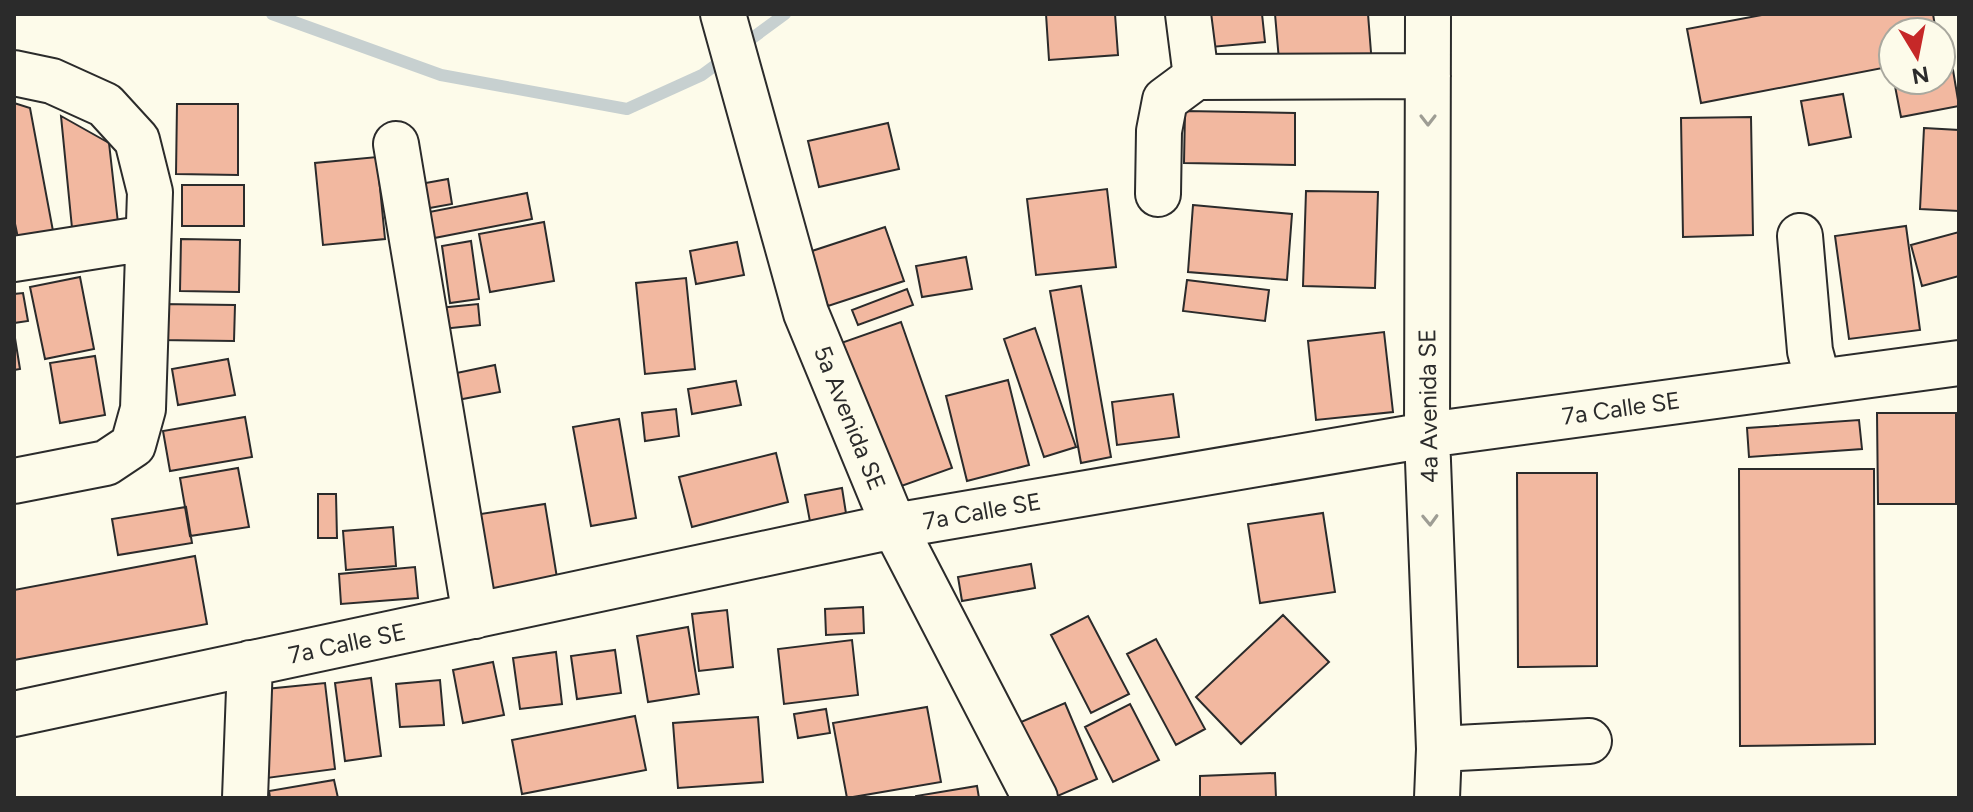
<svg xmlns="http://www.w3.org/2000/svg" width="1973" height="812" viewBox="0 0 1973 812" font-family="Figtree,sans-serif">
	<style>
		.lines { fill: none; stroke-linecap: round; stroke-linejoin: round }
		.stream { stroke: #c7d0d0; stroke-width: 12 }
		.building { fill: #f2b8a0; stroke: #2b2b2b; stroke-width: 2 }
		.minor-casing { stroke: #2b2b2b; stroke-width: 48 }
		.minor { stroke: #fdfbea; stroke-width: 44 }
		.oneway { stroke: #9e9d94 }
		.labels { text-anchor: middle; dominant-baseline: central; stroke-width: 6; stroke-linejoin: round; paint-order: stroke }
		.street-label { font-size: 24px; fill: #2b2b2b; stroke: #fdfbea }
	</style>
	<rect width="100%" height="100%" fill="#fdfbea"/>
	<g class="lines">
		<!-- stream -->
		<path class="stream" d="M272 14 441 75 627 109 702 75 785 14"/>
	</g>
	<!-- building -->
	<path class="building" d="M1046 14H1115L1118 55 1049 60Z
		M1208 14H1262L1265 42 1211 47Z
		M1275 14H1368L1372 65 1280 72Z
		M1767 14H1933L1936 32H1893V66L1701 103 1687 29Z
		M1953 70 1959 106 1901 117 1894 81 1941 80V72Z
		M1843 94 1851 137 1809 145 1801 101Z
		M14 103 30 108 53 231 18 238 14 219Z
		M177 104H238V175L176 174Z
		M1185 111 1295 113V165L1184 163Z
		M61 116 109 143 118 223 72 228Z
		M1751 117 1753 235 1683 237 1681 118Z
		M888 123 899 169 819 187 808 141Z
		M1924 128 1959 130V211L1920 209Z
		M377 157 385 239 323 245 315 163Z
		M448 179 452 204 413 211 409 186Z
		M182 185H244V226H182Z
		M1107 189 1116 267 1036 275 1027 199Z
		M1306 191 1378 192 1375 288 1303 286Z
		M527 193 532 219 419 241 414 215Z
		M1193 205 1292 214 1287 280 1188 272Z
		M544 222 554 281 490 292 479 234Z
		M1906 226 1920 330 1849 339 1835 236Z
		M885 227 904 281 828 306 809 252Z
		M1959 232V276L1922 286 1911 245Z
		M181 239 240 240 239 292 180 291Z
		M471 241 479 299 450 303 442 246Z
		M737 242 744 275 696 284 690 251Z
		M966 257 972 289 922 297 916 266Z
		M80 277 94 349 45 359 30 287Z
		M686 278 695 369 645 374 636 283Z
		M1187 280 1269 290 1265 321 1183 311Z
		M1081 286 1111 457 1081 463 1050 291Z
		M907 289 913 305 858 325 852 310Z
		M23 293 28 321 14 323V294Z
		M160 304 235 305 234 341 158 340Z
		M478 304 480 325 442 329 439 308Z
		M901 322 952 468 893 489 841 343Z
		M1035 328 1076 447 1044 457 1004 339Z
		M14 332 20 369 14 370Z
		M1384 332 1393 412 1316 420 1308 341Z
		M95 356 105 415 60 423 50 363Z
		M228 359 235 395 178 405 172 369Z
		M495 365 500 392 452 401 447 375Z
		M1008 380 1029 465 967 481 946 396Z
		M736 381 741 405 692 414 688 389Z
		M1173 394 1179 437 1117 445 1112 402Z
		M676 409 679 436 645 441 642 413Z
		M1877 413H1956V504H1878Z
		M245 417 252 457 170 471 163 431Z
		M619 419 636 518 591 526 573 427Z
		M1859 420 1862 449 1749 457 1747 428Z
		M776 453 788 502 692 527 679 477Z
		M238 468 249 527 190 536 180 478Z
		M1739 469H1874L1875 744 1740 746Z
		M1517 473H1597V666L1518 667Z
		M842 488 848 526 812 532 805 495Z
		M318 494H336L337 538H318Z
		M545 504 558 584 487 595 474 515Z
		M186 507 192 543 118 555 112 519Z
		M1323 513 1335 592 1260 603 1248 524Z
		M393 527 396 566 346 570 343 531Z
		M195 556 207 624 14 660V590Z
		M1031 564 1035 588 962 601 958 577Z
		M415 567 418 598 341 604 339 574Z
		M863 607 864 633 826 635 825 609Z
		M727 610 733 667 699 671 692 614Z
		M1283 615 1329 662 1241 744 1196 697Z
		M1088 616 1129 694 1091 713 1051 635Z
		M688 627 699 694 648 702 637 636Z
		M1156 639 1205 729 1176 745 1127 654Z
		M852 640 858 695 784 704 778 649Z
		M615 650 621 693 577 699 571 656Z
		M556 652 562 704 520 709 513 658Z
		M493 662 504 715 463 723 453 670Z
		M371 678 381 756 345 761 335 683Z
		M440 680 444 725 400 727 396 684Z
		M325 683 335 769 267 778 256 690Z
		M1065 703 1097 779 1053 798 1021 722Z
		M1130 704 1159 760 1113 782 1085 727Z
		M927 707 941 782 847 798 833 723Z
		M826 709 830 733 798 738 794 714Z
		M635 716 646 770 522 794 512 740Z
		M758 717 763 782 678 788 673 723Z
		M1275 773 1276 798H1200V776Z
		M334 780 338 798H270L269 791Z
		M977 786 979 798H916V796Z"/>
	<g class="lines">
		<!-- minor casing -->
		<g class="minor-casing">
			<path id="minor" d="M723 14 806 313 894 526 1035 798
				M1188 14 1196 77 1428 76
				M1428 14 1427 435 1439 749 1437 798
				M14 73 52 81 105 105 137 140 150 192 143 409 133 445 106 463 14 481
				M396 144 475 616
				M1158 194 1159 131 1165 100 1196 77
				M1800 236 1810 351 1818 381
				M14 259 148 238
				M14 714 894 526 1427 435 1959 363
				M1439 749 1589 741
				M245 798 250 663"/>
		</g>
		<!-- minor -->
		<use href="#minor" class="minor"/>
	</g>
	<!-- one-way arrows -->
	<defs><path id="oneway-chevron" d="M-2-3.5L2.5 0L-2 3.5" fill="none" stroke-width="1.6" stroke-linecap="round" stroke-linejoin="round" transform="scale(2)"/></defs>
	<g class="oneway">
		<use href="#oneway-chevron" transform="translate(1428 120) rotate(90)"/>
		<use href="#oneway-chevron" transform="translate(1430 520) rotate(88)"/>
	</g>
	<g class="labels">
		<!-- street labels -->
		<g class="street-label">
			<text transform="translate(1428 406) rotate(-91)">4a Avenida SE</text>
			<text transform="translate(1621 408) rotate(-8)">7a Calle SE</text>
			<text transform="translate(850 418) rotate(68)">5a Avenida SE</text>
			<text transform="translate(982 511) rotate(-10)">7a Calle SE</text>
			<text transform="translate(347 643) rotate(-12)">7a Calle SE</text>
		</g>
	</g>
	<!-- border -->
	<rect width="1973" height="812" fill="none" stroke="#2b2b2b" stroke-width="32"/>
	<!-- north arrow -->
	<g transform="translate(1917 56) rotate(170)"><circle r="38" fill="#fdfbea" stroke="#a9a89e" stroke-width="2"/>
	<path d="M0-6L14 30L0 20L-14 30Z" fill="#c62828"/>
	<text y="-12" font-size="22" font-weight="bold" text-anchor="middle" fill="#2b2b2b">N</text>
	</g>
</svg>
